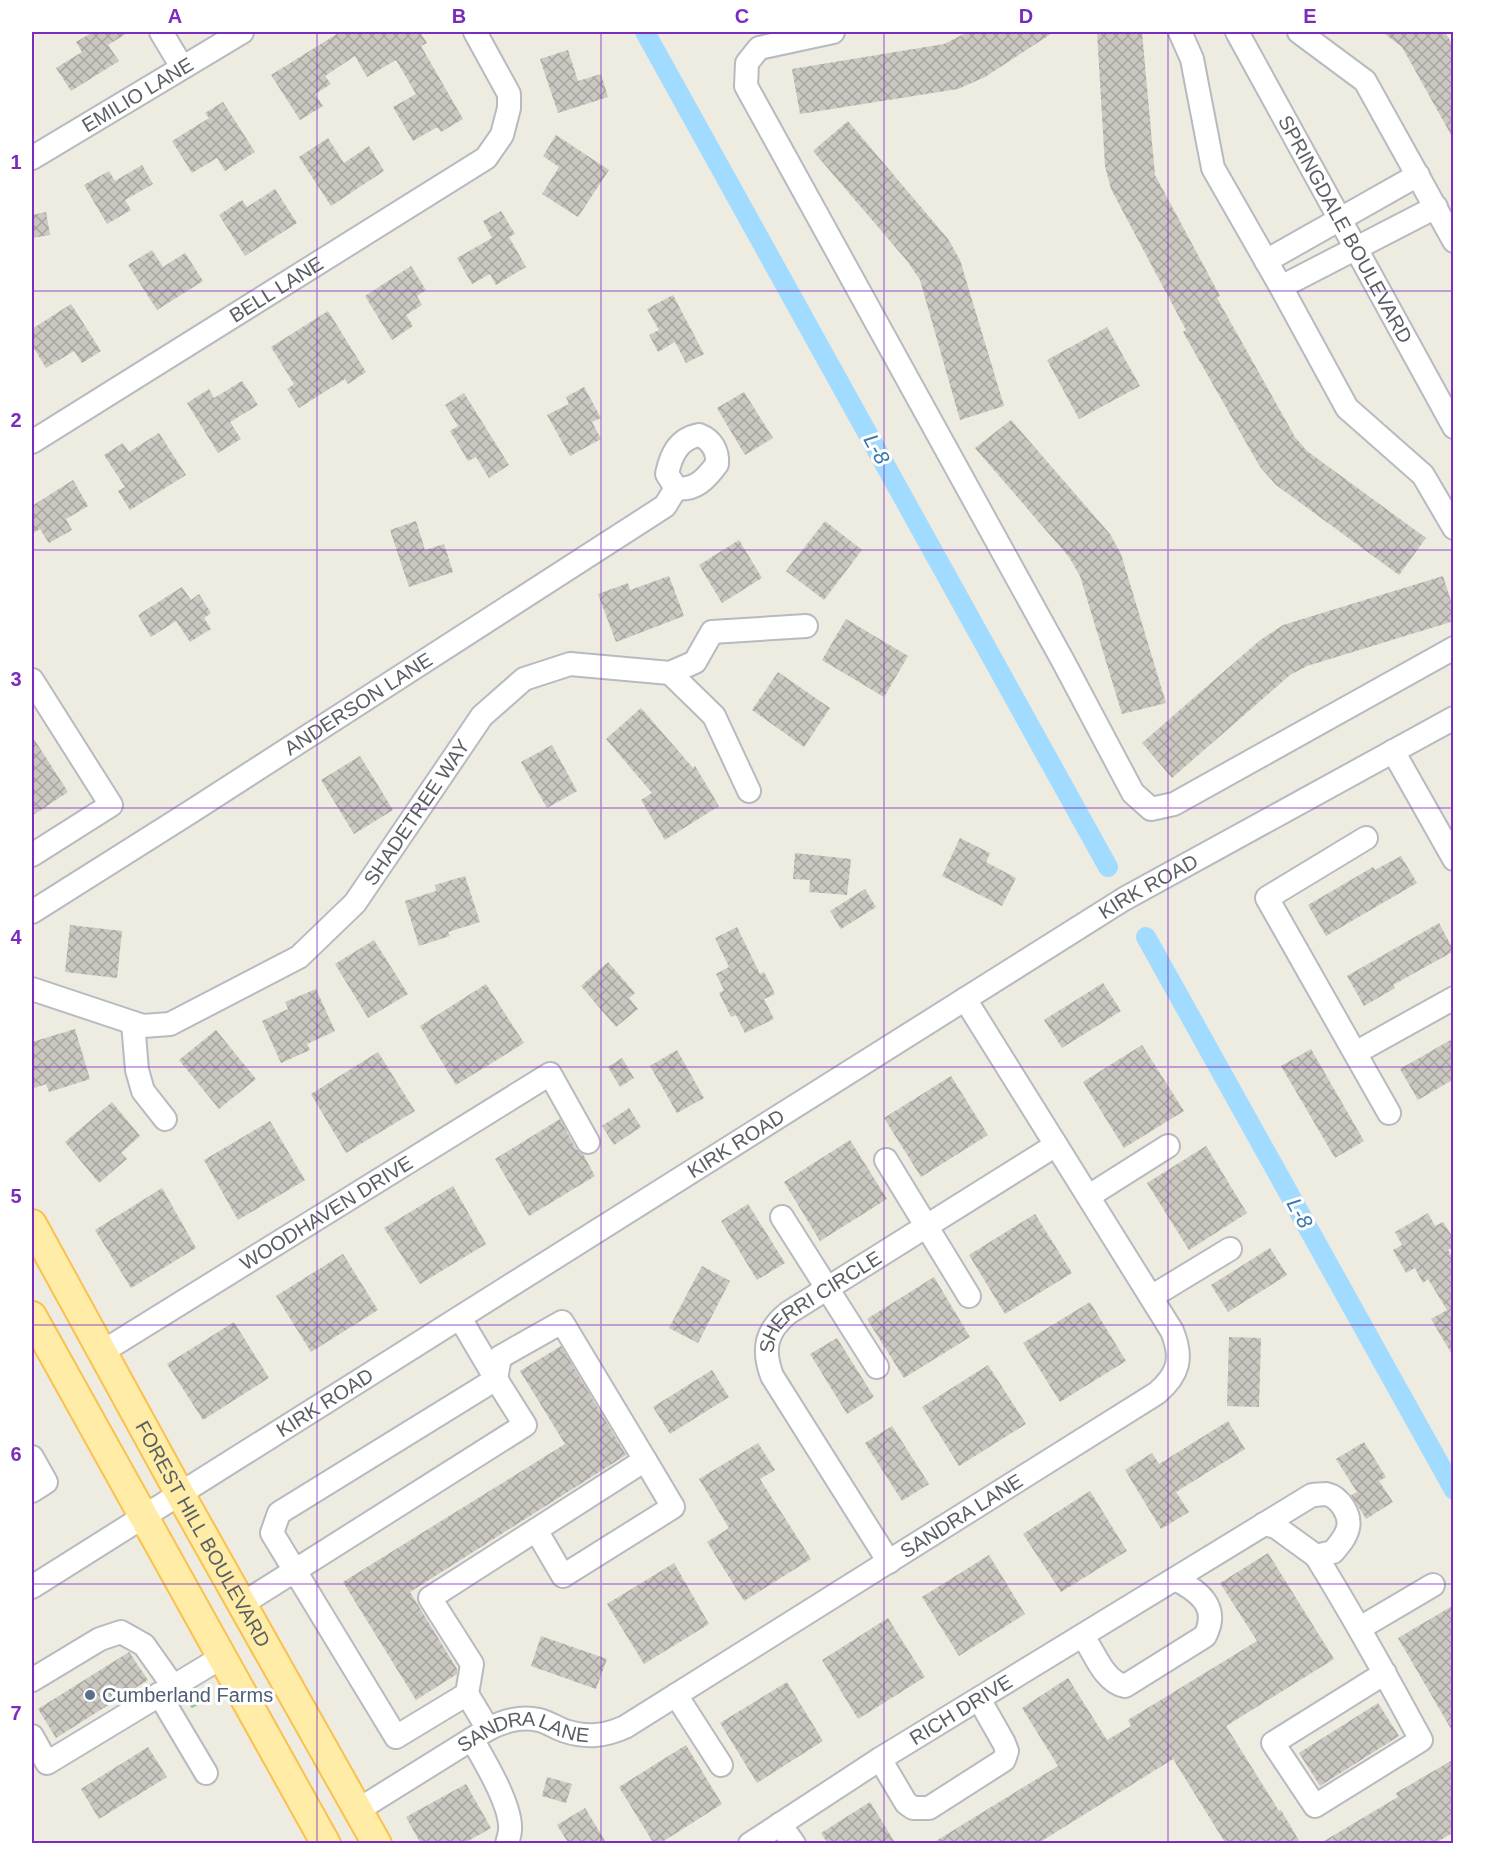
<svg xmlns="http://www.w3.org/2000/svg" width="1485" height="1875" viewBox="0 0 1485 1875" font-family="Helvetica,sans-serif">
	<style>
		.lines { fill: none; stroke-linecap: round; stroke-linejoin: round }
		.canal { stroke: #a1dbff; stroke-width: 20 }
		.building { fill: url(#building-cross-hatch) }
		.minor-casing { stroke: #b7babf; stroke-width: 26 }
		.major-casing { stroke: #fac14e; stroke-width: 32 }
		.path { stroke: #94c9a1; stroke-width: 3; stroke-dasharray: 6 3; stroke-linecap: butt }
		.minor { stroke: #fff; stroke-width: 22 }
		.major { stroke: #ffeca6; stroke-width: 28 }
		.grid { fill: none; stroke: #7b2cbf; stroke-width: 1.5; stroke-opacity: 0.55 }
		.service-dot { fill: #5c6f8a; stroke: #fff; stroke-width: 2 }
		.labels { text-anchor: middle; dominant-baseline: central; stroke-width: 6; stroke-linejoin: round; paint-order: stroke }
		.street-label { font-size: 20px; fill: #5a5f64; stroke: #fff }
		.service-label { font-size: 20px; fill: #4e5e75; stroke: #fff; text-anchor: start }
		.water-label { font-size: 21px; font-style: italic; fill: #3577ae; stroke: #fff }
		.neatline { fill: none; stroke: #7b2cbf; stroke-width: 2 }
		.grid-label { font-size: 20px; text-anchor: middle; font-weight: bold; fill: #7b2cbf }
	</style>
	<defs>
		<pattern id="building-cross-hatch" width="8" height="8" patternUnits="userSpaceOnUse" patternTransform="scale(1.5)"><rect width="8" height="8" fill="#cbc7c1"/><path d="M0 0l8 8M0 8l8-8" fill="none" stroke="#a8a5a0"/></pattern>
	</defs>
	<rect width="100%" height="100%" fill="#eeebe1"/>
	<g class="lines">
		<!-- canal -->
		<path class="canal" d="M645 32 1108 867
			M1146 937 1454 1490"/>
	</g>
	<!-- building -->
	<path class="building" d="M93 32H129L108 45 119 61 71 91 56 68 82 52 76 42Z
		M340 32H420L427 43 421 46 463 119 441 132 437 127 413 141 393 107 416 94 396 60 367 77 355 56 325 76 331 84 315 94 323 106 300 120 271 75Z
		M968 32H1054L985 77 958 89 800 114 792 69 944 44Z
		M1097 32H1142L1155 175 1220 296 1217 298 1295 437 1307 451 1426 538 1399 575 1276 485 1260 467 1183 332 1186 330 1111 189 1105 166Z
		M1382 32H1445L1454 47V140L1402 47Z
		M568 50 578 81 601 74 608 97 558 113 540 59Z
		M223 102 255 152 225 171 217 158 192 173 172 141 209 118 205 113Z
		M848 121 948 239 960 260 1004 406 960 420 920 280 908 262 813 151Z
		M556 135 609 170 578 217 542 194 559 167 543 156Z
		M328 138 344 163 369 146 384 171 331 206 299 157Z
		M142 165 153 184 125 200 131 210 107 224 84 185 109 171 115 181Z
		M275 189 297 223 245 256 219 215 242 200 247 207Z
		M501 211 515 234 509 237 526 267 496 285 490 274 472 284 457 258 492 238 483 221Z
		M46 212 50 235 32 238V215Z
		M152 250 163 267 185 253 203 281 157 310 128 265Z
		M411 266 426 290 417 296 422 305 406 315 413 326 392 340 365 296Z
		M673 295 704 354 686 363 675 342 658 352 649 335 659 330 647 309Z
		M71 304 101 351 82 363 74 351 46 368 32 345V329Z
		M328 311 366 372 348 384 345 379 299 408 287 389 294 384 271 347Z
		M1107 327 1140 386 1079 419 1047 360Z
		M242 381 258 405 230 422 241 439 218 453 187 403 209 389 214 398Z
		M584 387 601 418 592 422 601 439 570 456 547 415 569 404 566 397Z
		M744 392 773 438 745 455 717 408Z
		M464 393 509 465 489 478 476 457 468 461 450 431 458 426 445 405Z
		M1011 420 1110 534 1121 554 1166 703 1122 714 1080 576 1069 557 975 448Z
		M159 433 186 475 130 510 118 491 125 487 104 455 123 443 129 452Z
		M73 480 88 506 66 519 72 530 49 543 40 529 32 534V506Z
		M416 521 425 550 444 544 453 572 409 587 390 530Z
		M825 521 862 550 824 600 786 571Z
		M739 540 762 578 722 603 699 565Z
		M669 576 684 616 616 642 598 594 628 583 630 590Z
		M1443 576 1454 610V621L1307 666 1290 675 1172 778 1142 743 1259 641 1283 625Z
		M182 587 191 600 199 594 211 613 204 618 211 629 190 642 176 621 151 637 138 615Z
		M846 619 908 656 884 697 822 660Z
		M778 672 830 708 804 747 752 710Z
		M641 708 693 768 695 766 719 806 665 840 641 800 652 793 606 739Z
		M32 736 68 792 32 816Z
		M552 745 577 791 547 808 521 762Z
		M360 756 393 810 354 834 321 780Z
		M960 838 990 853 986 862 1016 878 1002 906 942 876Z
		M795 853 851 859 847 895 809 892 810 880 793 879Z
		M1401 856 1417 883 1326 936 1308 905 1373 867 1375 870Z
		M465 876 480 922 448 932 450 936 419 946 405 901 436 891 435 885Z
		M865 889 876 907 841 929 830 911Z
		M1439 923 1454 951 1393 985 1395 988 1364 1006 1347 976Z
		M70 925 122 931 117 978 65 972Z
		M737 927 760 974 764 972 775 994 764 999 774 1019 745 1033 736 1015 731 1017 719 993 724 990 716 974 729 967 715 938Z
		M374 940 408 994 368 1018 335 964Z
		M608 962 635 993 629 998 638 1009 616 1027 581 986Z
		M1103 983 1121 1011 1062 1048 1044 1020Z
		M486 984 524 1043 456 1085 420 1026Z
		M316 989 335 1031 307 1044 310 1050 281 1063 262 1021 288 1009 285 1002Z
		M75 1029 90 1079 49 1092 46 1084 32 1089V1042Z
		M216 1030 256 1079 219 1109 179 1060Z
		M1454 1038V1079L1418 1100 1400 1069Z
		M1142 1045 1184 1111 1124 1148 1083 1082Z
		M1311 1049 1364 1141 1335 1158 1281 1066Z
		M677 1050 704 1098 677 1113 650 1066Z
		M378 1052 415 1111 346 1153 311 1094Z
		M622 1058 634 1078 620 1087 608 1067Z
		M951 1076 988 1135 921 1177 884 1118Z
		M112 1102 140 1136 121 1153 127 1159 99 1183 65 1142Z
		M629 1108 641 1127 614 1145 602 1126Z
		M560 1119 576 1149 583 1154 595 1176 529 1216 495 1159Z
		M270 1121 305 1180 238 1220 204 1160Z
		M850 1140 887 1199 820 1241 784 1182Z
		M1206 1146 1247 1213 1189 1250 1147 1183Z
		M453 1186 486 1244 420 1284 384 1228Z
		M162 1188 196 1248 131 1288 95 1230Z
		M748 1204 785 1263 757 1280 721 1221Z
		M1428 1213 1435 1226 1443 1222 1454 1239V1247L1448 1250 1454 1260V1358L1431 1319 1447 1310 1428 1279 1423 1283 1415 1268 1406 1273 1393 1250 1402 1245 1395 1232Z
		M1035 1214 1072 1273 1005 1314 969 1255Z
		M1270 1248 1287 1275 1228 1312 1211 1285Z
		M343 1254 378 1310 311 1352 276 1296Z
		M702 1266 730 1281 698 1343 669 1328Z
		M934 1277 970 1337 904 1378 867 1319Z
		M1090 1302 1126 1361 1060 1402 1023 1343Z
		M234 1322 269 1378 203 1420 167 1364Z
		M1229 1337 1261 1338 1259 1407 1227 1406Z
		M837 1338 874 1397 847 1414 810 1354Z
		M561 1346 626 1455 410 1592 457 1669V1674L416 1700 343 1582 565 1444 520 1371Z
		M988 1365 1026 1424 959 1466 922 1407Z
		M712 1370 729 1397 670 1434 653 1407Z
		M1228 1421 1245 1449 1176 1492 1189 1512 1161 1529 1125 1470 1152 1453 1159 1464Z
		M892 1426 929 1484 902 1501 865 1443Z
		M1364 1442 1386 1477 1379 1481 1393 1502 1366 1519 1351 1495 1357 1492 1336 1459Z
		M758 1443 775 1470 760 1479 811 1559 744 1601 707 1542 729 1528 699 1479Z
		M1090 1491 1127 1551 1061 1592 1023 1534Z
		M1268 1553 1334 1659 1226 1726 1279 1811 1281 1810 1301 1844H1226L1173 1759 1037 1844H931L1058 1766 1022 1708 1068 1678 1107 1740 1131 1726 1128 1720 1257 1641 1220 1583Z
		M989 1555 1025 1614 959 1656 922 1597Z
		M674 1563 709 1624 644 1664 607 1604Z
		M1454 1605V1734L1398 1638Z
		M888 1618 925 1677 858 1719 822 1660Z
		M541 1636 607 1659 596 1689 531 1666Z
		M129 1652 148 1680 56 1738 38 1709Z
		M787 1682 823 1741 757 1783 720 1723Z
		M1378 1703 1399 1736 1320 1786 1299 1753Z
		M686 1745 722 1804 659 1844H654L619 1787Z
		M148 1747 167 1777 99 1819 81 1789Z
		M1454 1759V1832L1434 1844H1319L1398 1797 1396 1793Z
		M547 1777 572 1784 566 1803 542 1796Z
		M466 1784 491 1828 463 1844H421L406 1817Z
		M870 1802 896 1844H828L821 1833Z
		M585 1808 607 1844H569L557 1825Z"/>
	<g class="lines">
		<!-- minor casing -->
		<g class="minor-casing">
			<g id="minor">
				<path d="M161 32 182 67"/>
				<path d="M833 32 759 48 747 63 746 86 1063 661 1133 793 1151 809 1174 804 1454 648"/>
				<path d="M1180 32 1192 59 1213 168 1281 287 1347 408 1423 475 1454 528"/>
				<path id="s1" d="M1237 32 1454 427"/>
				<path d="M1299 32 1365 81 1454 241"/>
				<path id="s2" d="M32 158 242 32"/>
				<path d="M1266 261 1418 175"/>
				<path d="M1281 287 1436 207"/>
				<path d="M699 435C712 440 718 451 717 464 706 479 695 491 676 488L667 474C671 455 678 439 699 435Z"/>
				<path id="s3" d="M32 442 486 158 502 135 509 108V94L475 32"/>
				<path d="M670 673 714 716 749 791"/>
				<path d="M32 680 111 805 32 855"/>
				<path d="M1393 751 1454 859"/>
				<path d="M1366 838 1267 898 1389 1113"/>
				<path id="s4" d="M32 912 192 811 665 506 676 488"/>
				<path id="s5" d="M32 989 143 1026 170 1024 299 957 355 903 482 716 524 679 570 664 670 673 695 662 712 632 806 626"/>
				<path d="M133 1023 137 1070 143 1091 165 1119"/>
				<path d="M1357 1052 1454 998"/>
				<path d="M886 1160 969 1296"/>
				<path d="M1089 1196 1168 1146"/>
				<path d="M782 1217 877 1367"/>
				<path d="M1151 1297 1230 1249"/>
				<path d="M460 1318 496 1379"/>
				<path id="s6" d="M102 1352 550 1074 588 1142"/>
				<path d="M32 1457 46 1482 32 1491"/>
				<path d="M1264 1524 1276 1527 1316 1556"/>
				<path d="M536 1530 563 1576 673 1507 645 1460"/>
				<path id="s7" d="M889 1562 772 1376C762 1349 766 1331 788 1313L1056 1145"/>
				<path id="s8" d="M32 1587 1124 899 1454 718"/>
				<path d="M242 1604 525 1425 496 1379 279 1513 272 1533 396 1737 467 1694 488 1729"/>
				<path d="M1360 1628 1433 1585"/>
				<path d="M1083 1636C1094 1652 1104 1682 1125 1686L1205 1636C1220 1607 1199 1591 1175 1579"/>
				<path d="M32 1680 100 1639 121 1632 144 1645 173 1686"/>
				<path d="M159 1694 206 1773"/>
				<path d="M467 1694 472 1664 430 1598 645 1460 562 1322 500 1357 496 1379"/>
				<path d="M676 1695 721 1765"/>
				<path d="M32 1736 47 1763 222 1657"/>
				<path d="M472 1739C484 1760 512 1806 510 1830 510 1834 508 1839 507 1844"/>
				<path d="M880 1759 906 1803 913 1808H929L1004 1760 1007 1751 1004 1743 979 1699"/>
				<path id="s9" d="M358 1810 488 1729C504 1721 520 1716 539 1720 548 1722 556 1728 565 1731 587 1738 605 1736 625 1727L1157 1393C1179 1374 1183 1358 1172 1331L965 999"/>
				<path d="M780 1824 794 1844"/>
				<path id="s10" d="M750 1844 880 1759 1312 1495C1316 1495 1322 1494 1326 1494 1340 1497 1351 1515 1348 1528 1346 1537 1339 1545 1333 1552L1316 1556C1353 1616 1387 1677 1421 1740L1315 1806 1273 1743 1385 1673"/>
			</g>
		</g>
		<!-- major casing -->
		<g class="major-casing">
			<g id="major">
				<path id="s11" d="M32 1224 180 1494 377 1844"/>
				<path d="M32 1316 326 1844"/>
			</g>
		</g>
		<!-- path -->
		<path class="path" d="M191 1707 210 1697"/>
		<!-- minor -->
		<use href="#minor" class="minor"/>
		<!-- major -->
		<use href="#major" class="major"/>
	</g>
	<!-- grid -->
	<path class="grid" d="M317 32V1844M601 32V1844M884 32V1844M1168 32V1844M32 291H1454M32 550H1454M32 808H1454M32 1067H1454M32 1325H1454M32 1584H1454"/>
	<!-- markers -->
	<circle class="service-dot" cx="90" cy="1695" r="6"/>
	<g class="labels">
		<!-- street labels -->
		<g class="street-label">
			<text stroke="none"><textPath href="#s2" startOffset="123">EMILIO LANE</textPath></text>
			<text stroke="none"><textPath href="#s1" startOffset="225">SPRINGDALE BOULEVARD</textPath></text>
			<text stroke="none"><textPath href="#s3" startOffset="288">BELL LANE</textPath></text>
			<text stroke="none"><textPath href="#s4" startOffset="387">ANDERSON LANE</textPath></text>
			<text stroke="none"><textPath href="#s5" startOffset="477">SHADETREE WAY</textPath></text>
			<text stroke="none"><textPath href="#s8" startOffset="1318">KIRK ROAD</textPath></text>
			<text stroke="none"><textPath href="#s8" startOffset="832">KIRK ROAD</textPath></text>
			<text stroke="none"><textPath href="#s6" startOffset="264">WOODHAVEN DRIVE</textPath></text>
			<text stroke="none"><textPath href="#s7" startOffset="321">SHERRI CIRCLE</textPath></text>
			<text stroke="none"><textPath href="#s8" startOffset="346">KIRK ROAD</textPath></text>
			<text stroke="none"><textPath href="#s9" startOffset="693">SANDRA LANE</textPath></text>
			<text stroke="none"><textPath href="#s11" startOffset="354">FOREST HILL BOULEVARD</textPath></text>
			<text stroke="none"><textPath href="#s10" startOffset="250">RICH DRIVE</textPath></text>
			<text stroke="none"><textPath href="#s9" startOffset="189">SANDRA LANE</textPath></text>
		</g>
		<!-- service labels -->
		<g class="service-label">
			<text x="102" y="1695">Cumberland Farms</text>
		</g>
		<!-- water labels -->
		<g class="water-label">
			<text transform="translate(877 449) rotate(61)">L-8</text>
			<text transform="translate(1300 1213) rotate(61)">L-8</text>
		</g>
	</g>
	<!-- border -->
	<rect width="1485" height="1875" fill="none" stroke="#ffffff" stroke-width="66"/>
	<rect x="33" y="33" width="1419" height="1809" class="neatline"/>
	<g class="grid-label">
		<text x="175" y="23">A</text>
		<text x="459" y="23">B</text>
		<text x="742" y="23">C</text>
		<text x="1026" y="23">D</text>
		<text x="1310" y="23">E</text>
		<text x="16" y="169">1</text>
		<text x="16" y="427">2</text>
		<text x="16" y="686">3</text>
		<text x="16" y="944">4</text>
		<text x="16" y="1203">5</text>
		<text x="16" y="1461">6</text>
		<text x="16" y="1720">7</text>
	</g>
</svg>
